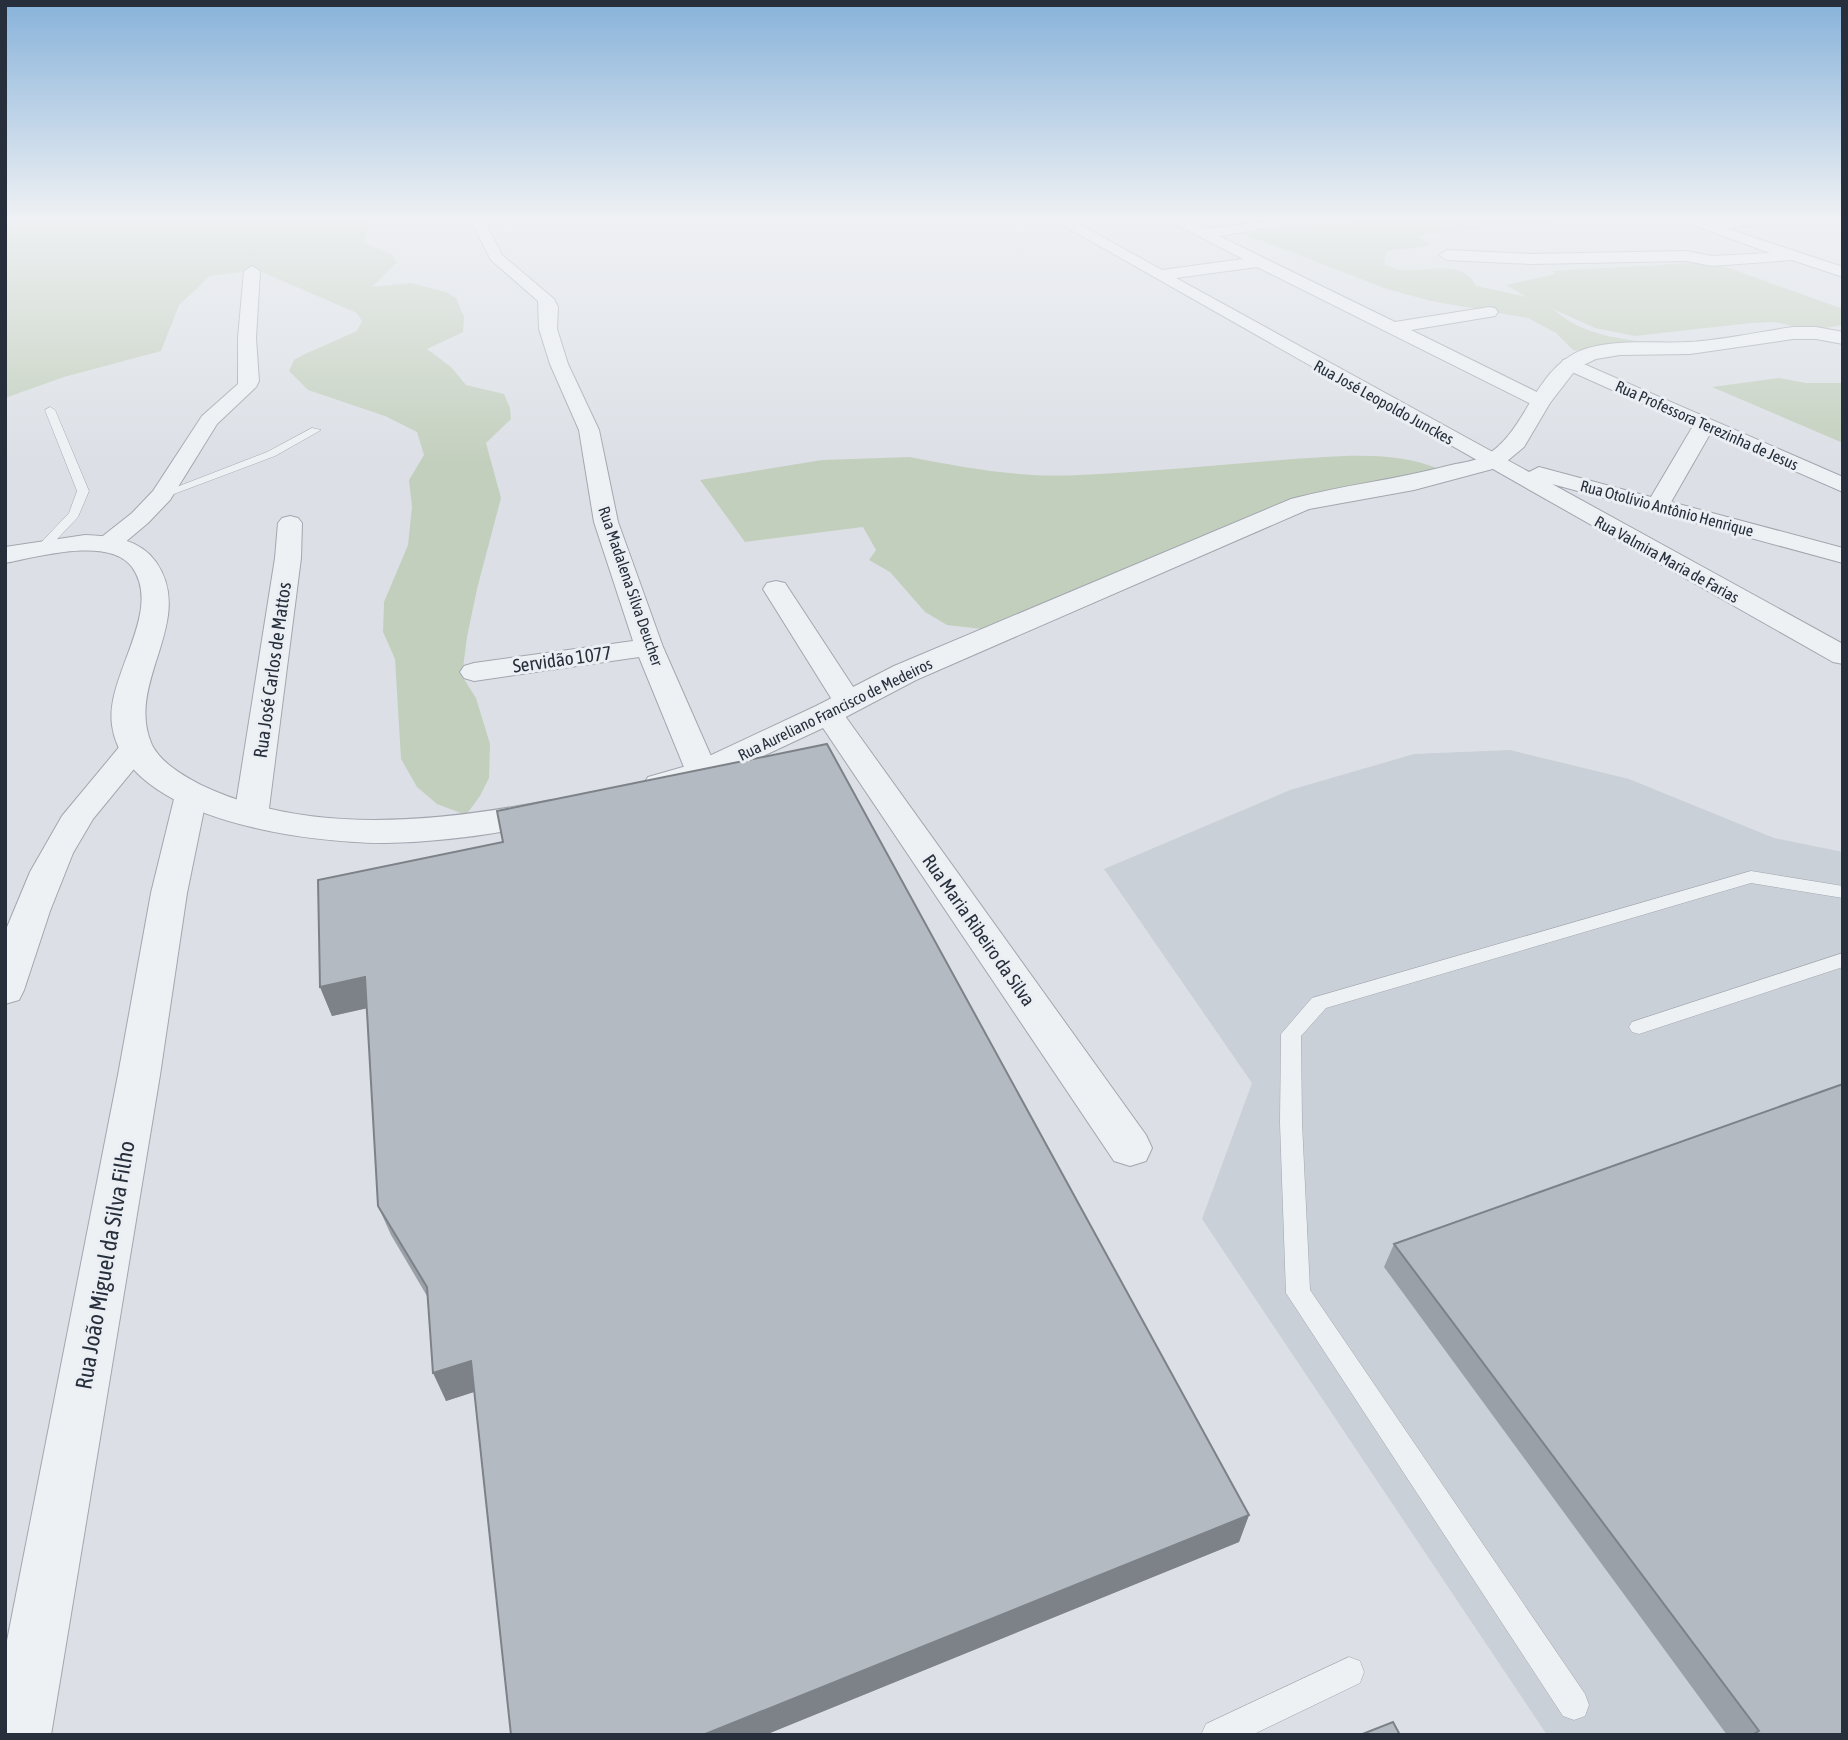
<svg xmlns="http://www.w3.org/2000/svg" width="1848" height="1740" viewBox="0 0 1848 1740" font-family="'Asap Condensed',sans-serif">
	<style>
		.built { fill: #cad0d7 }
		.green { fill: #c3cfbd }
		.lines { fill: none; stroke-linecap: round; stroke-linejoin: round }
		.service-casing { stroke: #a2a7af; stroke-width: 1 }
		.minor-casing { stroke: #a2a7af; stroke-width: 2 }
		.tertiary-casing { stroke: #a2a7af; stroke-width: 2 }
		.service { fill: #eef1f4; fill-rule: evenodd }
		.minor { fill: #eef1f4; fill-rule: evenodd }
		.tertiary { fill: #eef1f4; fill-rule: evenodd }
		.wall { fill: #9aa0a7 }
		.shaded-wall { fill: #7d8288 }
		.building { fill: #b3bac2; stroke: #7d8288; stroke-width: 2 }
		.labels { text-anchor: middle; dominant-baseline: central; stroke-width: 6; stroke-linejoin: round; paint-order: stroke }
		.far-street-label { font-size: 16px; fill: #262f3b; stroke: #ebeff4 }
		.street-label { font-size: 19px; fill: #262f3b; stroke: #ebeff4 }
		.near-street-label { font-size: 23px; fill: #262f3b; stroke: #ebeff4 }
	</style>
	<rect width="100%" height="100%" fill="#dce0e6"/>
	<!-- built -->
	<path class="built" d="M1510 750 1629 779 1774 838 1843 852V1735H1547L1202 1219 1252 1083 1104 869 1290 790 1414 754Z"/>
	<!-- green -->
	<path class="green" d="M5 219H376L369 223 364 243 391 254 397 262 372 287 410 283 446 292 456 298 464 317 463 332 427 349 451 367 466 385 504 394 510 408 511 419 486 443 501 498 477 589 467 637 462 676 476 698 490 744 489 778 480 796 466 815 437 804 417 787 401 759 395 659 383 632 384 602 408 545 412 507 409 480 424 455 417 432 385 416 308 390 289 371 294 360 303 355 357 331 362 321 357 313 257 270 210 276 179 305 161 351 64 377 5 398Z
		M1345 219H1605L1426 234 1417 237 1430 243 1429 246 1386 251 1384 265C1389 266 1394 269 1400 270 1424 273 1463 258 1476 286L1527 297 1506 285 1556 274 1552 271 1712 262 1843 309V325L1811 330 1774 322 1751 323 1635 336 1595 328 1553 309C1583 336 1621 339 1660 344L1581 351 1573 350 1556 333 1528 318 1431 301 1387 289 1244 234 1294 226 1351 222Z
		M1779 378 1806 383H1843V443L1712 387Z
		M910 457C966 468 1021 478 1079 475 1147 472 1214 465 1281 460 1332 457 1391 449 1439 469L1320 493 982 629 947 625 925 612 890 572 869 560 876 550 863 527 745 542 700 480 822 460Z"/>
	<g class="lines">
		<!-- service casing -->
		<g class="service-casing">
			<path id="service" d="M50 407 55 410 89 491 78 517 45 552 41 553 35 549 69 513 77 491 45 410Z
				M312 428 321 430 275 456 166 497 156 495 267 452Z
				M1751 871 1843 886V898L1751 883 1326 1008 1301 1036 1302 1123 1310 1290 1585 1694 1589 1705 1585 1716 1574 1720 1563 1716 1286 1293 1280 1123 1281 1034 1312 998Z
				M1843 953V967L1639 1034 1632 1032 1629 1027 1632 1022Z
				M1349 1657 1360 1661 1364 1672 1360 1683 1252 1735H1201L1206 1724Z"/>
		</g>
		<!-- minor casing -->
		<g class="minor-casing">
			<path id="minor" d="M470 219H484L502 255 554 299 558 307 557 329 568 364 599 430 618 522 663 647 718 772 713 779 702 782 691 779 686 772 639 657 474 681 464 678 460 672 464 666 474 663 633 641 594 522 579 430 550 364 539 329 538 301 491 260Z
				M1052 219H1070L1162 270 1243 259 1166 219H1185L1205 229 1283 219 1280 226 1219 236 1395 322 1489 307 1495 308 1498 312 1495 316 1411 330 1547 397 1550 401 1547 405H1533L1257 267 1176 278 1529 472 1539 467 1651 497 1693 426 1563 368 1561 364 1563 360 1570 358 1843 477V492L1710 434 1671 502 1843 548V563L1552 484 1843 644V664L1833 662Z
				M1677 219H1699L1712 224 1724 219H1785L1778 223 1725 228 1843 267V277L1792 260 1712 266 1686 261 1531 264 1447 260 1439 255 1447 250 1531 254 1686 251 1712 256 1770 253Z
				M1831 219H1843V225Z
				M252 266 260 271 256 338 259 381 256 387 217 424 170 500 148 523 117 549 108 551 99 549 96 544 99 539 132 513 153 491 202 416 238 384V338L244 271Z
				M290 516 298 518 302 523 301 558 268 816 263 823 251 826 239 823 234 816 275 558 278 523 282 518Z
				M776 581 785 583 863 702 858 708 848 711 840 709 1146 1135 1152 1148 1146 1161 1130 1166 1114 1161 813 713 817 707 828 704 836 706 763 589 767 583Z
				M136 738 147 740 152 747 93 819 73 853 50 911 24 990 19 1000 5 1004V932L30 872 62 816 125 740Z
				M191 785 203 788 207 795 187 893 160 1075 51 1735H5V1651L118 1075 151 893 175 795 179 788Z"/>
		</g>
		<!-- tertiary casing -->
		<g class="tertiary-casing">
			<path id="tertiary" d="M1793 327H1816L1843 332V344L1816 339H1793L1690 354 1620 355 1596 359 1577 368 1550 403 1524 447 1500 467 1414 490 1309 509 916 680 840 720 714 779 661 796 648 793 643 785 648 777 690 765 816 706 894 666 1291 499C1342 485 1395 480 1447 466 1458 463 1472 462 1483 457 1527 434 1532 370 1582 350 1615 338 1654 344 1688 342 1723 340 1758 332 1793 327Z
				M85 535C112 536 140 539 156 562 197 621 124 683 152 745 161 763 184 776 201 785 308 836 438 822 551 800L564 803 569 811 564 819C506 833 445 842 386 843 310 843 125 821 112 725 105 676 164 612 132 567 109 536 37 557 5 563V547Z"/>
		</g>
		<!-- service -->
		<use href="#service" class="service"/>
		<!-- minor -->
		<use href="#minor" class="minor"/>
		<!-- tertiary -->
		<use href="#tertiary" class="tertiary"/>
	</g>
	<!-- wall -->
	<path class="wall" d="M318 880 1249 1515 1239 1542 765 1735H511L474 1392 446 1401 427 1296 391 1235 378 1206 367 1008 332 1016 320 987Z
		M1394 1244 1843 1735H1727L1384 1267Z"/>
	<!-- shaded-wall -->
	<path class="shaded-wall" d="M365 977 377 1006 332 1016 320 987Z
		M471 1361 483 1389 446 1401 433 1373Z
		M1249 1515 1239 1542 765 1735H703Z"/>
	<!-- building -->
	<path class="building" d="M827 744 1249 1515 703 1735H511L471 1361 433 1373 427 1287 378 1206 365 977 320 987 318 880 503 842 497 811Z
		M1843 1084V1735H1752L1759 1731 1394 1244Z
		M1393 1722 1400 1735H1360Z"/>
	<!-- sky -->
	<linearGradient id="sky" x2="0" y2="1"><stop stop-color="#87b2da"/><stop offset="0.47" stop-color="#eff1f4"/><stop offset="1" stop-color="#eff1f4" stop-opacity="0"/></linearGradient>
	<rect width="1848" height="463" fill="url(#sky)"/>
	<g class="labels">
		<!-- far-street labels -->
		<g class="far-street-label">
			<text transform="translate(1384 402) rotate(29)">Rua José Leopoldo Junckes</text>
			<text transform="translate(1707 425) rotate(24)">Rua Professora Terezinha de Jesus</text>
			<text transform="translate(1667 508) rotate(15)">Rua Otolívio Antônio Henrique</text>
			<text transform="translate(1667 559) rotate(29)">Rua Valmira Maria de Farias</text>
			<text transform="translate(631 586) rotate(71)">Rua Madalena Silva Deucher</text>
			<text transform="translate(835 709) rotate(-26)">Rua Aureliano Francisco de Medeiros</text>
		</g>
		<!-- street labels -->
		<g class="street-label">
			<text transform="translate(562 659) rotate(-8)">Servidão 1077</text>
			<text transform="translate(272 670) rotate(-82)">Rua José Carlos de Mattos</text>
			<text transform="translate(979 930) rotate(55)">Rua Maria Ribeiro da Silva</text>
		</g>
		<!-- near-street labels -->
		<g class="near-street-label">
			<text transform="translate(105 1265) rotate(-80)">Rua João Miguel da Silva Filho</text>
		</g>
	</g>
	<!-- border -->
	<rect width="1848" height="1740" fill="none" stroke="#262f3b" stroke-width="14"/>
</svg>
